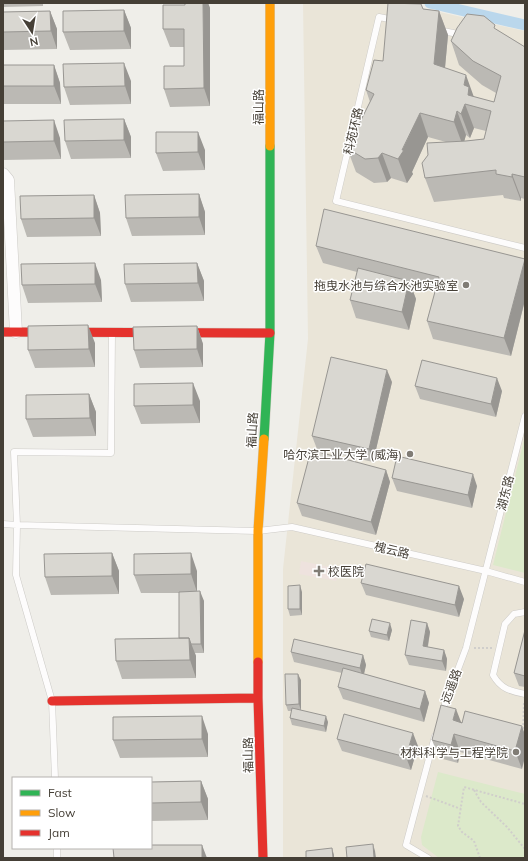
<svg xmlns="http://www.w3.org/2000/svg" width="528" height="861" viewBox="0 0 528 861" font-family="Mulish,'Noto Sans SC',sans-serif">
	<style>
		.education { fill: #eae5d8 }
		.medical { fill: #eee2de }
		.green { fill: #dce9ca }
		.lines { fill: none; stroke-linecap: round; stroke-linejoin: round }
		.canal { stroke: #bad7ec; stroke-width: 11 }
		.lane-casing { stroke: #cdcbc7; stroke-width: 7 }
		.street-casing { stroke: #cdcbc7; stroke-width: 13 }
		.fast-casing { stroke: #cecbc0; stroke-width: 10 }
		.slow-casing { stroke: #cecbc0; stroke-width: 10 }
		.jam-casing { stroke: #cecbc0; stroke-width: 10 }
		.path { stroke: #d0cecb; stroke-width: 2; stroke-dasharray: 2 2; stroke-linecap: butt }
		.lane { stroke: #fdfcfc; stroke-width: 6 }
		.street { stroke: #fdfcfc; stroke-width: 12 }
		.fast { stroke: #30b455; stroke-width: 9 }
		.slow { stroke: #ff9f0a; stroke-width: 9 }
		.jam { stroke: #e5322d; stroke-width: 9 }
		.wall { fill: #bbb9b4; fill-rule: evenodd }
		.shaded-wall { fill: #989692 }
		.building { fill: #d9d7d1; stroke: #989692 }
		.poi-dot { fill: #807c75; stroke: #fff; stroke-width: 1.5 }
		.labels { text-anchor: middle; dominant-baseline: central; stroke-width: 3; stroke-linejoin: round; paint-order: stroke }
		.street-label { font-size: 12px; fill: #453f36; stroke: #fff }
		.poi-label { font-size: 12px; fill: #453f36; stroke: #fff; text-anchor: end }
	</style>
	<rect width="100%" height="100%" fill="#efeee9"/>
	<!-- education -->
	<path class="education" d="M303 3H399L525 31V858H283V569L308 339Z"/>
	<!-- medical -->
	<path class="medical" d="M301 561 339 569 336 581 299 574Z"/>
	<!-- green -->
	<path class="green" d="M525 436V573L493 565Z
		M438 772 525 794V858H439L422 845 421 837Z"/>
	<g class="lines">
		<!-- canal -->
		<path class="canal" d="M430 3 525 25"/>
		<!-- lane casing -->
		<g class="lane-casing">
			<path id="lane" d="M394 20 379 17 336 201 525 248
				M438 30 463 35
				M3 524 17 525 14 452 111 453 112 333
				M525 612 514 614 505 624 493 675C501 689 510 691 525 694
				M442 712 466 648 525 416
				M55 778 52 701 16 575 17 525 258 531 292 527 486 571 525 582
				M57 848V858
				M428 858 406 845 435 736"/>
		</g>
		<!-- street casing -->
		<g class="street-casing">
			<path id="street" d="M3 174 8 180 16 332"/>
		</g>
		<!-- fast casing -->
		<g class="fast-casing">
			<path id="fast" d="M264 439 270 333V146"/>
		</g>
		<!-- slow casing -->
		<g class="slow-casing">
			<path id="slow" d="M270 3V146
				M258 662V531L264 439"/>
		</g>
		<!-- jam casing -->
		<g class="jam-casing">
			<path id="jam" d="M3 332 270 333
				M258 662V698L263 858
				M52 701 258 698"/>
		</g>
		<!-- path -->
		<path class="path" d="M474 648H492
			M523 733 524 702
			M474 790 481 802 507 827 525 849
			M426 796 461 809
			M480 858 474 841 462 832 458 826 464 787 525 804"/>
		<!-- lane -->
		<use href="#lane" class="lane"/>
		<!-- street -->
		<use href="#street" class="street"/>
		<!-- fast -->
		<use href="#fast" class="fast"/>
		<!-- slow -->
		<use href="#slow" class="slow"/>
		<!-- jam -->
		<use href="#jam" class="jam"/>
	</g>
	<!-- wall -->
	<path class="wall" d="M3 3H43V6L3 7Z
		M87 3H138L87 4Z
		M184 3H208L210 8V106L170 107 164 89 184 66V47H170L163 29 185 5Z
		M423 9 439 11 448 35 445 68 474 97 494 102 496 93 482 85 459 65 451 41 497 30 525 47V199L521 198V201L504 198 503 195 434 202 425 178 446 142 428 137 412 172 413 174 407 183 391 178 387 182 374 183 356 172 347 148 370 102 366 90 383 61ZM474 128 486 131 484 139 464 141 466 135 470 138Z
		M124 10 131 28V49L70 50 63 32Z
		M50 11 57 29V49L3 50V12Z
		M3 65H54L60 83 61 104H3Z
		M131 81V104L70 105 64 87Z
		M124 119 131 137V158L71 159 65 141Z
		M3 121 60 138 61 159 3 160Z
		M205 150V170L163 171 156 153Z
		M199 194 205 212V235L132 236 126 218Z
		M94 195 100 213 101 236 27 237 21 219Z
		M316 246 525 259V300L511 356 433 339 427 321 435 292 411 286 416 299 409 330 356 318 350 300 357 272 323 263Z
		M197 263 204 281V301L131 302 125 284Z
		M101 280 102 302 28 303 22 285Z
		M197 326 203 344V367L140 368 134 350Z
		M95 343V367L35 368 28 350Z
		M392 382 373 462 317 449 312 436Z
		M415 386 502 391 496 417 420 399Z
		M89 394 96 412V436L33 437 26 419Z
		M200 401V423L141 424 134 406Z
		M386 470 390 482 376 535 302 516 297 503Z
		M392 478 477 486 472 508 397 491Z
		M112 553 119 571V594L51 595 45 577Z
		M197 571V591L204 601V653H195L196 656V678L122 679 116 661 179 638V593H141L134 575Z
		M361 583 464 599 459 617 366 595Z
		M302 592V615L290 616 288 609Z
		M427 623 430 632 428 647 444 650 447 659 446 671 409 665 405 655Z
		M392 630 389 641 371 637 369 631Z
		M525 630V687L519 686 514 673Z
		M291 652 363 655 366 665 364 674 425 691 429 703 424 722 343 699 338 687 342 673 294 662Z
		M301 680V710L328 722 326 732 292 725 290 718 292 711H288L286 705Z
		M461 722 522 726V769L460 752 458 763 439 758 432 740Z
		M208 734V757L120 758 113 740Z
		M337 739 418 746 411 770 342 751Z
		M201 781 208 799V820L151 821V782Z"/>
	<!-- shaded-wall -->
	<path class="shaded-wall" d="M203 3H208L210 8V106L204 88Z
		M124 10 131 28V49L124 31Z
		M50 11 57 29V49L51 31Z
		M439 11 448 35 443 89 434 64Z
		M124 63 131 81V104L125 86Z
		M54 65 60 83 61 104 54 86Z
		M466 75 475 100 471 106 464 85Z
		M465 104 474 128 470 138 461 114Z
		M457 111 466 135 463 146 454 122Z
		M420 113 428 137 412 172 413 174 407 183 398 159Z
		M124 119 131 137V158L124 140Z
		M54 120 60 138 61 159 54 141Z
		M198 132 205 150V170L198 152Z
		M382 153 391 178 387 182 378 158Z
		M512 174 521 198V201L512 177Z
		M199 194 205 212V235L199 217Z
		M94 195 100 213 101 236 94 218Z
		M525 259V300L511 356 504 338Z
		M95 263 101 280 102 302 95 284Z
		M197 263 204 281V301L198 283Z
		M409 281 416 299 409 330 402 312Z
		M88 325 95 343V367L89 349Z
		M197 326 203 344V367L197 349Z
		M387 370 392 382 373 462 369 449Z
		M497 378 502 391 496 417 491 404Z
		M193 383 200 401V423L193 405Z
		M89 394 96 412V436L90 418Z
		M3 465V466L4 490 3 488Z
		M386 470 390 482 376 535 371 522Z
		M473 474 477 486 472 508 468 495Z
		M112 553 119 571V594L112 576Z
		M191 553 197 571V592L191 574Z
		M300 585 302 592V615L300 609Z
		M459 586 464 599 459 617 455 605Z
		M200 591 204 601V653L201 644Z
		M390 623 392 630 389 641 387 635Z
		M427 623 430 632 426 656 423 646Z
		M189 638 196 656V678L190 660Z
		M444 650 447 659 446 671 442 661Z
		M363 655 366 665 363 678 360 668Z
		M298 674 301 680V711L299 704Z
		M425 691 429 703 424 722 420 709Z
		M456 709 463 727 453 720Z
		M202 716 208 734V757L202 739Z
		M326 716 328 722 326 732 324 726Z
		M522 726 525 735V757L522 769 515 751Z
		M413 733 418 746 411 770 406 757Z
		M454 734 460 752 458 763 451 745Z
		M201 781 208 799V820L201 802Z
		M373 844 375 851 376 858H374Z
		M202 845 207 858H202Z
		M332 848 334 855V858H333Z"/>
	<!-- building -->
	<path class="building" d="M185 3H203L204 88 164 89V66H184V29H163V5H185Z
		M388 3 421 4 423 9 439 11 434 64 466 75 464 85 469 87 468 95 494 102 501 76 473 61 451 41 457 28 467 14 484 16 495 25 494 28 525 47V177L512 174V177L496 174V170L425 178 422 163 428 155 427 143 466 141 484 139 491 111 465 104 461 114 457 111 454 122 420 113 402 150H404L398 159 382 153 378 158 365 159 347 148 374 94 366 90 374 60 383 61Z
		M124 10V31L63 32V11Z
		M50 11 51 31 3 32V12Z
		M124 63 125 86 64 87 63 64Z
		M3 65H54V86H3Z
		M124 119V140L65 141 64 120Z
		M54 120V141L3 142V121Z
		M156 132H198V152L156 153Z
		M199 194V217L126 218 125 195Z
		M94 195V218L21 219 20 196Z
		M324 209 525 259 504 338 427 321 439 277 316 246Z
		M95 263V284L22 285 21 264Z
		M197 263 198 283 125 284 124 264Z
		M358 268 409 281 402 312 350 300Z
		M88 325 89 349 28 350V326Z
		M197 326V349L134 350 133 327Z
		M331 357 387 370 369 449 312 436Z
		M422 360 497 378 491 404 415 386Z
		M193 383V405L134 406V384Z
		M89 394 90 418 26 419V395Z
		M311 450 386 470 371 522 297 503Z
		M397 456 473 474 468 495 392 478Z
		M112 553V576L45 577 44 554Z
		M191 553V574L134 575V554Z
		M366 564 459 586 455 605 361 583Z
		M300 585V609H288V586Z
		M200 591 201 644H191L189 638H179V592Z
		M372 619 390 623 387 635 369 631Z
		M411 620 427 623 423 646 444 650 442 661 405 655Z
		M525 630V676L514 673Z
		M189 638 190 660 116 661 115 639Z
		M294 639 363 655 360 668 291 652Z
		M343 668 425 691 420 709 338 687Z
		M285 674H298L299 704 286 705Z
		M441 705 456 709 453 720 462 723 465 711 522 726 515 751 454 734 451 745 432 740Z
		M292 708 326 716 324 726 290 718Z
		M344 714 413 733 406 757 337 739Z
		M202 716V739L113 740V717Z
		M201 781V802L151 803V782Z
		M373 844 374 858H347L346 847Z
		M151 845H202V858H114L113 848H151Z
		M332 848 333 858H306V851Z"/>
	<!-- markers -->
	<g class="poi-dot">
		<circle cx="466" cy="285" r="4"/>
		<circle cx="410" cy="454" r="4"/>
		<path d="M317 565h4v4h4v4h-4v4h-4v-4h-4v-4h4z"/>
		<circle cx="516" cy="752" r="4"/>
	</g>
	<g class="labels">
		<!-- street labels -->
		<g class="street-label">
			<text transform="translate(258 107) rotate(-90)">福山路</text>
			<text transform="translate(353 131) rotate(-77)">科苑环路</text>
			<text transform="translate(252 430) rotate(-87)">福山路</text>
			<text transform="translate(505 493) rotate(-76)">湖东路</text>
			<text transform="translate(392 550) rotate(13)">槐云路</text>
			<text transform="translate(451 686) rotate(-69)">远遥路</text>
			<text transform="translate(248 755) rotate(-91)">福山路</text>
		</g>
		<!-- poi labels -->
		<g class="poi-label">
			<text x="458" y="285">拖曳水池与综合水池实验室</text>
			<text x="402" y="454">哈尔滨工业大学 (威海)</text>
			<text x="328" y="571" text-anchor="start">校医院</text>
			<text x="508" y="752">材料科学与工程学院</text>
		</g>
	</g>
	<!-- border -->
	<rect width="528" height="861" fill="none" stroke="#453f36" stroke-width="8"/>
	<!-- legend -->
	<rect x="12" y="777" width="140" height="72" fill="#ffffff" stroke="#b5b2af"/>
	<rect x="20" y="790" width="20" height="6" fill="#30b455" stroke="#b5b2af"/>
	<text x="48" y="797" font-size="12" fill="#453f36">Fast</text>
	<rect x="20" y="810" width="20" height="6" fill="#ff9f0a" stroke="#b5b2af"/>
	<text x="48" y="817" font-size="12" fill="#453f36">Slow</text>
	<rect x="20" y="830" width="20" height="6" fill="#e5322d" stroke="#b5b2af"/>
	<text x="48" y="837" font-size="12" fill="#453f36">Jam</text>
	<!-- north arrow -->
	<g transform="translate(32 32) rotate(168)" stroke="#ffffff" stroke-width="3" paint-order="stroke">
	<path d="M0-3L7 15L0 10L-7 15Z" fill="#453f36"/>
	<text y="-6" font-size="11" font-weight="bold" text-anchor="middle" fill="#453f36">N</text>
	</g>
</svg>
